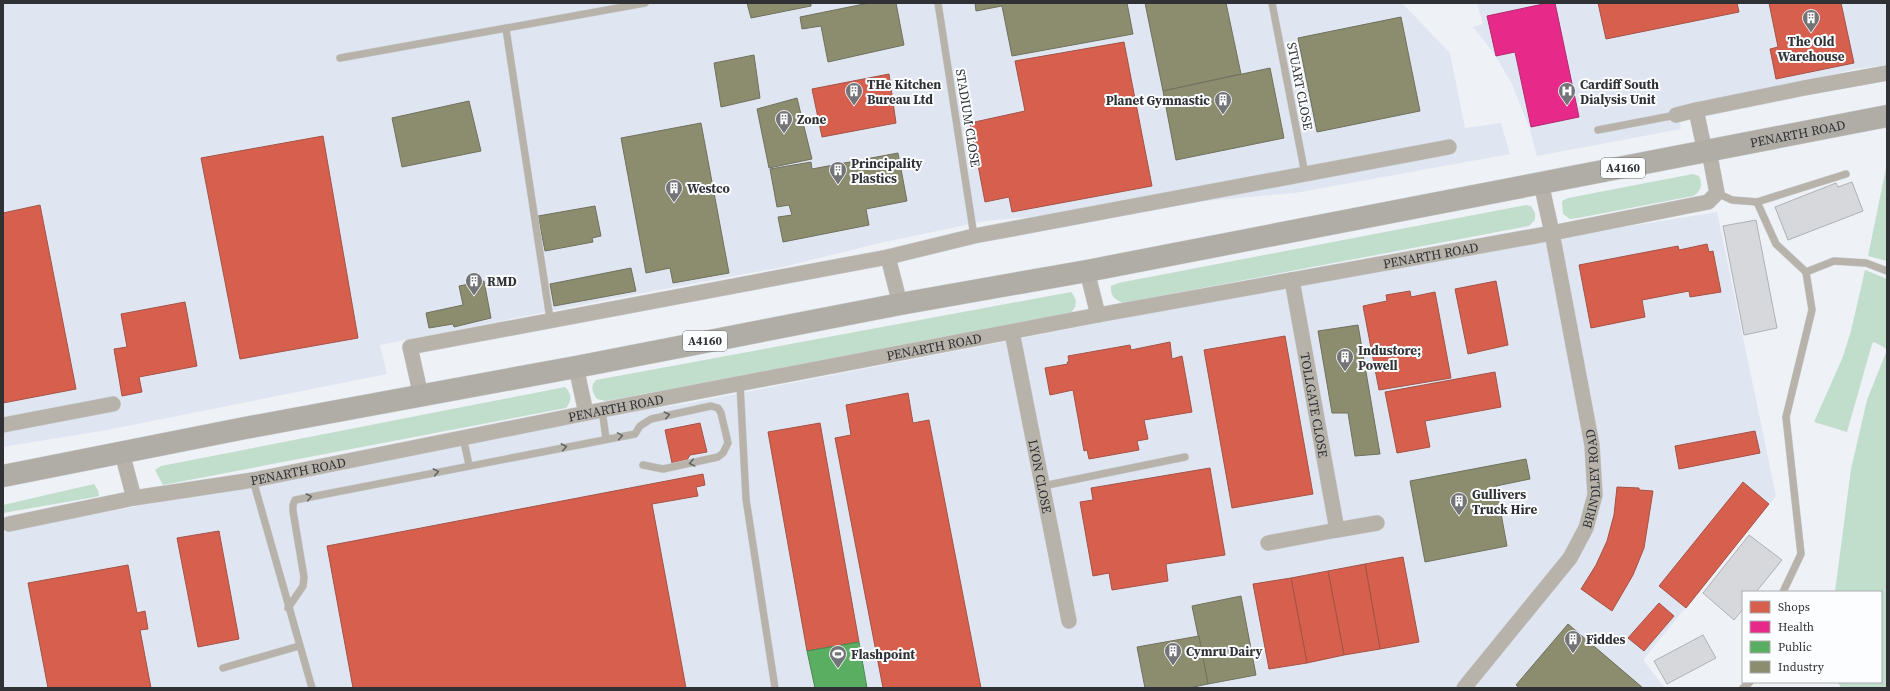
<svg xmlns="http://www.w3.org/2000/svg" width="1890" height="691" font-family="'Source Serif 4',serif">
<style>
.built{fill:#e0e6f1}
.green{fill:#c1decd}
.shops{fill:#d6604d;stroke:#a45246}
.health{fill:#e7298a;stroke:#b02b70}
.public{fill:#5aae61;stroke:#4d8854}
.industry{fill:#8c8c6e;stroke:#70715d}
.building{fill:#d6d8dc;stroke:#aeb1b5}
.lines{fill:none;stroke-linecap:round;stroke-linejoin:round}
.service-casing{stroke:#ccced2;stroke-width:8}
.minor-casing{stroke:#ccced2;stroke-width:16}
.primary-casing{stroke:#ccced2;stroke-width:23}
.service{stroke:#b7b3ab;stroke-width:7}
.minor{stroke:#b7b3ab;stroke-width:15}
.primary{stroke:#b0ada6;stroke-width:22}
.oneway{stroke:#656564}
.labels{text-anchor:middle;dominant-baseline:central;stroke-width:4;stroke-linejoin:round;paint-order:stroke}
.shield{fill:#fcfdff;stroke:#6c6e71;stroke-width:1}
.shield-label{font-size:12px;font-weight:bold;fill:#2f3134}
.poi-label{font-size:13px;font-weight:bold;fill:#2f3134;stroke:#fcfdff;text-anchor:start}
.street-label{font-size:13px;fill:#2f3134;stroke:#fcfdff}
</style>
<rect width="100%" height="100%" fill="#eef1f6"/>
<g class="built">
<path d="M3,3H1402L1450,53L1465,128L1501,123L1510,154L1295,193L985,221L880,243L783,267L637,294L380,345L387,374L107,430L3,447Z"/>
<path d="M1477,3H1887V65L1855,69L1766,91L1678,109L1681,129L1537,156L1529,127L1512,84L1493,52L1473,27L1483,24Z"/>
<path d="M1717,212L1776,496L1643,660L1665,688H3V532L628,412L684,404L1228,298L1538,241Z"/>
</g>
<g class="green">
<path d="M1887,152V261L1868,256L1886,168Z"/>
<path d="M1693,174L1699,176C1703,184 1701,192 1693,196L1578,218L1570,219L1563,214L1562,201L1568,198Z"/>
<path d="M1526,205L1531,206L1535,213V220L1529,226L1123,303C1114,300 1110,295 1111,286L1118,283Z"/>
<path d="M1865,270L1887,279V349L1874,342L1872,344L1847,432L1814,422L1842,359L1851,331Z"/>
<path d="M1071,292C1079,300 1077,311 1066,315L606,401L597,399C592,392 590,386 596,380Z"/>
<path d="M1887,350V688H1841L1838,682H1881V592H1835L1851,469L1867,400Z"/>
<path d="M565,387C572,394 572,400 566,408L163,485L155,470L161,466Z"/>
<path d="M94,484L98,490L99,496L95,497L3,513V505Z"/>
</g>
<g class="shops">
<path d="M1598,3H1737L1739,12L1606,39Z"/>
<path d="M1769,3H1841L1854,63L1776,79L1770,49L1778,47Z"/>
<path d="M1124,42L1152,186L1012,212L1009,197L985,202L970,123L1025,111L1015,61Z"/>
<path d="M889,74L896,123L822,137L812,89Z"/>
<path d="M323,136L358,338L240,359L201,158Z"/>
<path d="M40,205L76,389L3,403V213Z"/>
<path d="M1707,244L1709,252L1713,251L1721,292L1690,297L1689,291L1642,300L1645,317L1591,328L1579,265L1678,246L1679,250Z"/>
<path d="M1496,281L1508,345L1468,354L1455,289Z"/>
<path d="M1410,291L1411,297L1435,292L1451,378L1379,390L1363,306L1387,301L1386,295Z"/>
<path d="M185,302L197,366L139,377L142,392L122,396L114,349L127,347L121,314Z"/>
<path d="M1285,336L1313,494L1232,508L1204,350Z"/>
<path d="M1170,342L1172,359L1182,356L1192,412L1144,420L1148,439L1137,441L1139,450L1089,459L1087,450L1084,451L1073,390L1050,395L1045,368L1068,364L1067,362H1069L1068,356L1130,345L1131,350Z"/>
<path d="M1495,372L1501,407L1425,421L1430,447L1397,453L1385,392Z"/>
<path d="M908,393L913,423L929,420L981,688H883L835,438L851,435L846,405Z"/>
<path d="M700,423L707,452L690,455L687,460L672,463L665,430Z"/>
<path d="M820,423L859,642L807,651L768,432Z"/>
<path d="M1755,431L1760,453L1679,469L1675,446Z"/>
<path d="M1210,468L1225,555L1166,564L1168,581L1112,590L1109,573L1093,576L1080,502L1093,500L1091,488Z"/>
<path d="M703,474L705,485L696,487L698,496L652,504L686,688H353L327,546Z"/>
<path d="M1743,482L1769,504L1686,608L1659,586Z"/>
<path d="M1617,487L1639,488V490L1653,491L1644,548L1633,575L1612,611L1581,589L1596,565L1607,541L1614,515Z"/>
<path d="M219,531L239,639L198,647L177,538Z"/>
<path d="M1403,557L1419,642L1380,649L1365,564Z"/>
<path d="M1365,564L1380,649L1344,655L1328,571Z"/>
<path d="M128,565L137,613L145,611L148,629L140,630L151,688H48L28,583Z"/>
<path d="M1328,571L1344,655L1307,663L1291,578Z"/>
<path d="M1291,578L1307,663L1269,669L1253,584Z"/>
<path d="M1659,603L1674,616L1644,651L1628,638Z"/>
</g>
<path class="health" d="M1548,3H1555L1579,117L1531,127L1515,52L1496,56L1487,16Z"/>
<path class="public" d="M859,642L867,688H815L807,651Z"/>
<g class="industry">
<path d="M747,3H811V6L751,18Z"/>
<path d="M869,3H896L904,45L828,62L821,26L802,29L800,17Z"/>
<path d="M975,3H1127L1133,34L1012,56L1002,6L976,11Z"/>
<path d="M1145,3H1226L1241,74L1163,91Z"/>
<path d="M1401,17L1420,111L1317,132L1298,38Z"/>
<path d="M754,55L760,98L721,107L714,63Z"/>
<path d="M1270,68L1284,138L1176,160L1163,91Z"/>
<path d="M797,98L812,159L769,168L757,109Z"/>
<path d="M469,101L481,151L402,167L392,118Z"/>
<path d="M701,123L729,273L673,283L670,268L646,273L621,138Z"/>
<path d="M898,153L907,201L866,209L869,225L783,242L778,217L792,215L789,205L777,207L770,169L811,162L812,169Z"/>
<path d="M595,206L601,236L592,238L593,242L545,251L538,216Z"/>
<path d="M631,268L636,291L554,306L550,284Z"/>
<path d="M484,281L491,318L454,327L453,324L429,328L426,313L463,305L459,286Z"/>
<path d="M1358,325L1380,454L1355,456L1348,413H1332L1318,331Z"/>
<path d="M1526,459L1530,479L1496,486L1507,546L1425,562L1410,481Z"/>
<path d="M1241,596L1256,675L1208,684L1192,606Z"/>
<path d="M1568,624L1643,688H1520L1516,685Z"/>
<path d="M1199,636L1208,684L1189,688H1145L1137,647Z"/>
</g>
<g class="building">
<path d="M1852,182L1863,211L1788,240L1775,207L1836,183L1838,187Z"/>
<path d="M1756,220L1777,328L1744,335L1723,226Z"/>
<path d="M1749,535L1782,560L1756,592H1743V609L1734,620L1703,593Z"/>
<path d="M1703,635L1716,658L1667,684L1654,661Z"/>
</g>
<g class="lines">
<defs>
<g id="service">
<path d="M938,3L974,236"/>
<path d="M1272,3L1305,174"/>
<path d="M506,29L550,319"/>
<path d="M340,58L645,3"/>
<path d="M1598,130L1676,115"/>
<path d="M1717,193L1732,200L1757,202L1846,174"/>
<path d="M1757,202L1776,244L1806,272L1812,310L1786,417L1801,554L1783,592"/>
<path d="M1806,272L1834,261L1866,263L1887,271"/>
<path d="M740,384L746,499L775,688"/>
<path d="M602,410L606,438"/>
<path d="M463,437L469,465"/>
<path d="M253,480L312,688"/>
<path d="M1043,486L1185,457"/>
<path d="M288,608L303,586L304,577L293,511V505L295,500L635,434L640,426L651,419L711,406L718,408L721,413L728,443L723,453L718,457L663,469L643,465"/>
<path d="M223,668L299,646"/>
<path d="M1743,688L1750,682"/>
</g>
<g id="minor">
<path d="M1676,115L1696,110"/>
<path d="M1705,152L1696,110L1804,88L1887,73"/>
<path d="M888,257L900,304"/>
<path d="M1087,271L1098,315"/>
<path id="s1" d="M1292,280L1337,530L1377,523"/>
<path id="s2" d="M1012,332L1069,621"/>
<path d="M576,367L586,413"/>
<path d="M421,396L410,347L888,257L974,236L1449,147"/>
<path d="M3,425L113,404"/>
<path d="M122,453L134,498"/>
<path id="s3" d="M9,524L134,498L253,480L602,410L1098,315L1552,233L1708,202L1717,193L1709,151"/>
<path d="M1268,543L1337,530"/>
<path id="s4" d="M1464,688L1570,558L1586,528L1595,495L1592,445L1552,233L1541,183"/>
</g>
<g id="primary">
<path id="s5" d="M3,476L245,428L576,367L900,304L1087,271L1887,116"/>
</g>
</defs>
<use href="#service" class="service-casing"/>
<use href="#minor" class="minor-casing"/>
<use href="#primary" class="primary-casing"/>
<use href="#service" class="service"/>
<use href="#minor" class="minor"/>
<use href="#primary" class="primary"/>
</g>
<defs><path id="oneway-chevron" d="M-2-3.5L2.5 0L-2 3.5" fill="none" stroke-width="1.6" stroke-linecap="round" stroke-linejoin="round"/></defs>
<g class="oneway">
<use href="#oneway-chevron" transform="translate(667 415) rotate(-13)"/>
<use href="#oneway-chevron" transform="translate(620 436) rotate(-9)"/>
<use href="#oneway-chevron" transform="translate(564 447) rotate(-11)"/>
<use href="#oneway-chevron" transform="translate(692 463) rotate(167)"/>
<use href="#oneway-chevron" transform="translate(436 472) rotate(-11)"/>
<use href="#oneway-chevron" transform="translate(309 497) rotate(-11)"/>
</g>
<defs>
<symbol id="building-pin" viewBox="-11 -11 22 30"><path d="M0 17L-7.5 6A9.5 9.5 0 1 1 7.5 6Z" fill="#727478" stroke="#fcfdff"/><path d="M-4-6H4V6H1V3H-1V6H-4ZM-2.5-4.3h1.7v1.8h-1.7ZM.8-4.3h1.7v1.8H.8ZM-2.5-1h1.7V.8h-1.7ZM.8-1h1.7V.8H.8Z" fill="#fff"/></symbol>
<symbol id="hospital-pin" viewBox="-11 -11 22 30"><path d="M0 17L-7.5 6A9.5 9.5 0 1 1 7.5 6Z" fill="#727478" stroke="#fcfdff"/><path d="M-5-5h3v3.5h4V-5h3V5h-3V1.5h-4V5h-3Z" fill="#fff"/></symbol>
<symbol id="stadium-pin" viewBox="-11 -11 22 30"><path d="M0 17L-7.5 6A9.5 9.5 0 1 1 7.5 6Z" fill="#727478" stroke="#fcfdff"/><path d="M0-5a6.5 5 0 1 0 0 10a6.5 5 0 1 0 0-10ZM-3.5-1.8h7v3.6h-7Z" fill="#fff"/></symbol>
</defs>
<g fill-rule="evenodd">
<use href="#building-pin" x="1801" y="8" width="20" height="27"/>
<use href="#building-pin" x="844" y="81" width="20" height="27"/>
<use href="#hospital-pin" x="1557" y="81" width="20" height="27"/>
<use href="#building-pin" x="1213" y="90" width="20" height="27"/>
<use href="#building-pin" x="774" y="109" width="20" height="27"/>
<use href="#building-pin" x="828" y="160" width="20" height="27"/>
<use href="#building-pin" x="664" y="178" width="20" height="27"/>
<use href="#building-pin" x="464" y="271" width="20" height="27"/>
<use href="#building-pin" x="1335" y="347" width="20" height="27"/>
<use href="#building-pin" x="1449" y="491" width="20" height="27"/>
<use href="#building-pin" x="1563" y="629" width="20" height="27"/>
<use href="#building-pin" x="1163" y="641" width="20" height="27"/>
<use href="#stadium-pin" x="828" y="644" width="20" height="27"/>
</g>
<g class="labels">
<g class="shield">
<rect x="1601" y="158" width="44" height="20" rx="3"/>
<rect x="683" y="331" width="44" height="20" rx="3"/>
</g>
<g class="shield-label">
<text x="1623" y="168">A4160</text>
<text x="705" y="341">A4160</text>
</g>
<g class="poi-label">
<text x="1811" y="41" text-anchor="middle">The Old<tspan x="1811" dy="15">Warehouse</tspan></text>
<text x="867" y="84">THe Kitchen<tspan x="867" dy="15">Bureau Ltd</tspan></text>
<text x="1580" y="84">Cardiff South<tspan x="1580" dy="15">Dialysis Unit</tspan></text>
<text x="1210" y="100" text-anchor="end">Planet Gymnastic</text>
<text x="797" y="119">Zone</text>
<text x="851" y="163">Principality<tspan x="851" dy="15">Plastics</tspan></text>
<text x="687" y="188">Westco</text>
<text x="487" y="281">RMD</text>
<text x="1358" y="350">Industore;<tspan x="1358" dy="15">Powell</tspan></text>
<text x="1472" y="494">Gullivers<tspan x="1472" dy="15">Truck Hire</tspan></text>
<text x="1586" y="639">Fiddes</text>
<text x="1186" y="651">Cymru Dairy</text>
<text x="851" y="654">Flashpoint</text>
</g>
<g class="street-label">
<text transform="translate(1300 86) rotate(79)">STUART CLOSE</text>
<text transform="translate(968 118) rotate(81)">STADIUM CLOSE</text>
<text stroke="none"><textPath href="#s5" startOffset="1827">PENARTH ROAD</textPath></text>
<text stroke="none"><textPath href="#s3" startOffset="1447">PENARTH ROAD</textPath></text>
<text stroke="none"><textPath href="#s3" startOffset="942">PENARTH ROAD</textPath></text>
<text stroke="none"><textPath href="#s1" startOffset="127">TOLLGATE CLOSE</textPath></text>
<text stroke="none"><textPath href="#s3" startOffset="618">PENARTH ROAD</textPath></text>
<text stroke="none"><textPath href="#s3" startOffset="294">PENARTH ROAD</textPath></text>
<text stroke="none"><textPath href="#s2" startOffset="147">LYON CLOSE</textPath></text>
<text stroke="none"><textPath href="#s4" startOffset="252">BRINDLEY ROAD</textPath></text>
</g>
</g>
<rect width="1890" height="691" fill="none" stroke="#2f3134" stroke-width="8"/>
<rect x="1742" y="591" width="140" height="92" fill="#fcfdff" stroke="#aaabae"/>
<rect x="1750" y="601" width="20" height="12" fill="#d6604d" stroke="#aaabae"/>
<text x="1778" y="611" font-size="12" fill="#2f3134">Shops</text>
<rect x="1750" y="621" width="20" height="12" fill="#e7298a" stroke="#aaabae"/>
<text x="1778" y="631" font-size="12" fill="#2f3134">Health</text>
<rect x="1750" y="641" width="20" height="12" fill="#5aae61" stroke="#aaabae"/>
<text x="1778" y="651" font-size="12" fill="#2f3134">Public</text>
<rect x="1750" y="661" width="20" height="12" fill="#8c8c6e" stroke="#aaabae"/>
<text x="1778" y="671" font-size="12" fill="#2f3134">Industry</text>
</svg>
